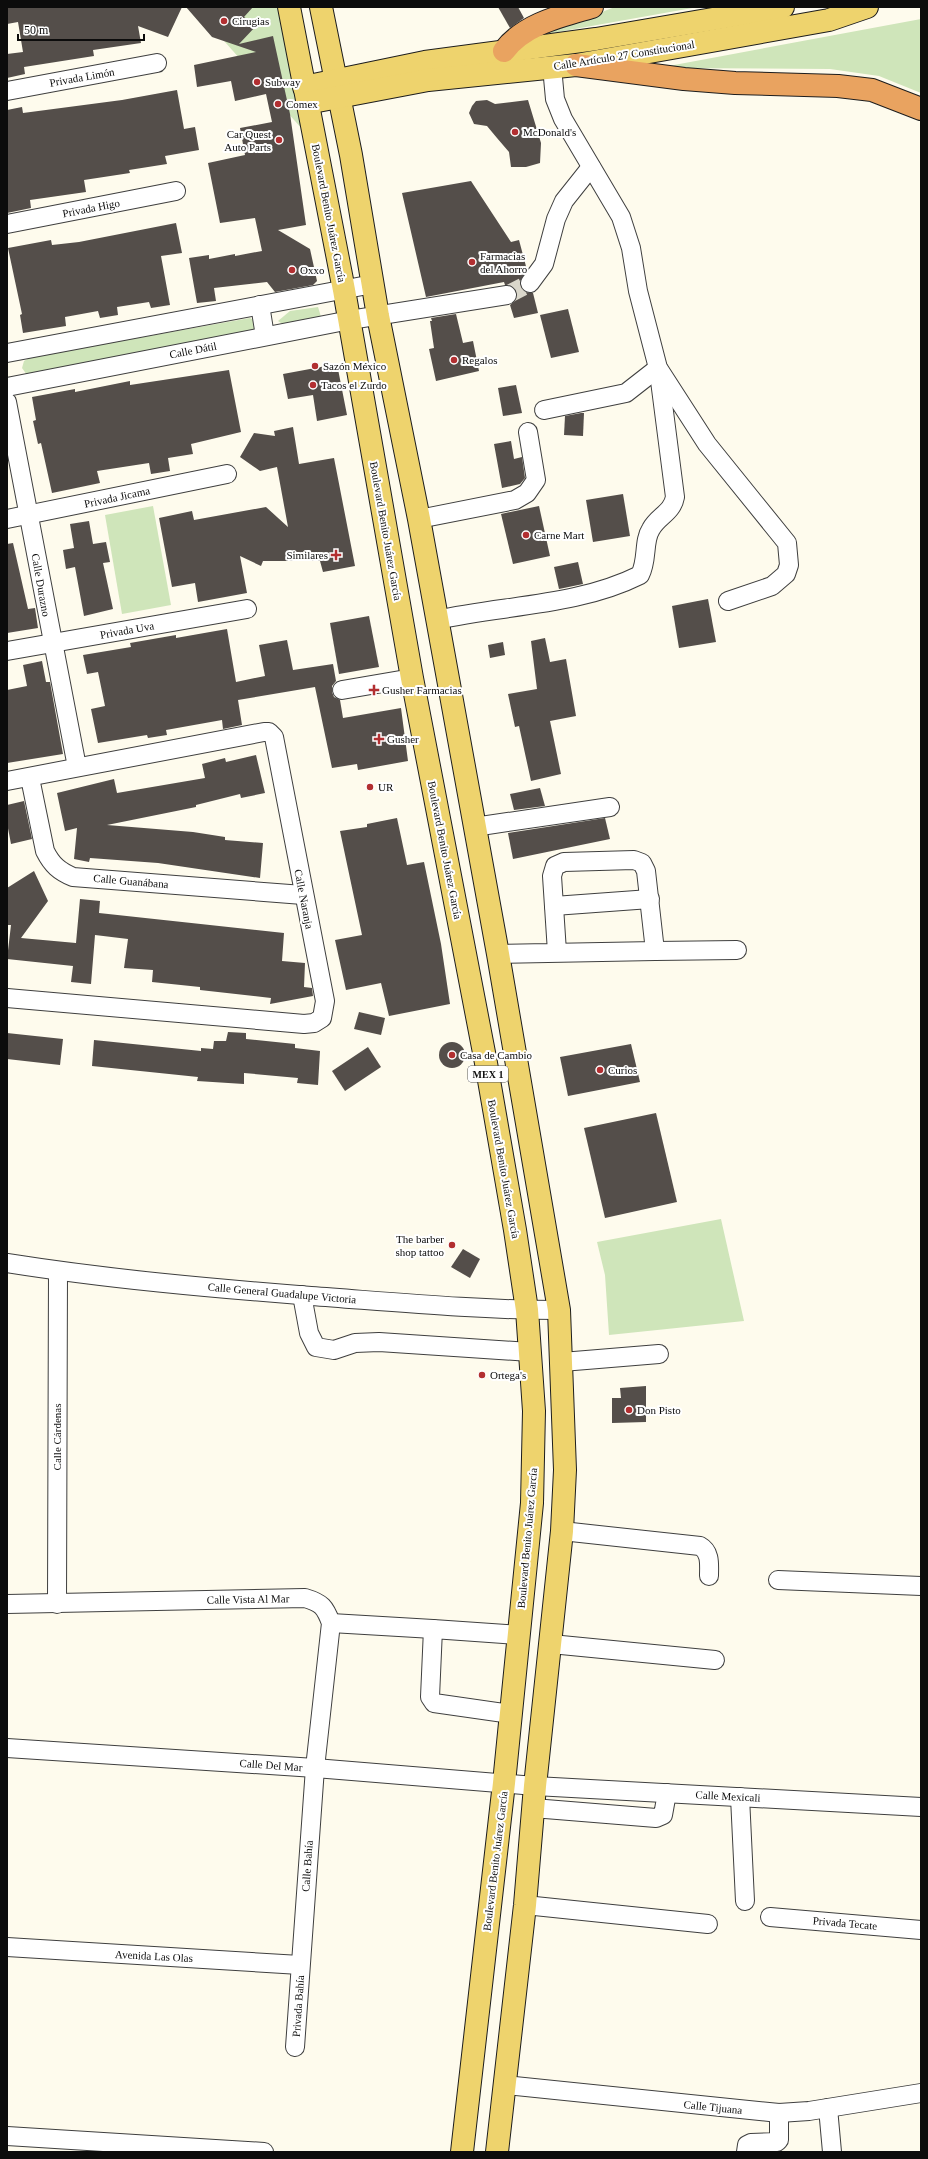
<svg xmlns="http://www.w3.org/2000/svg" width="928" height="2159" font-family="'Times New Roman',serif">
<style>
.green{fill:#cfe5ba}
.building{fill:#544e4a}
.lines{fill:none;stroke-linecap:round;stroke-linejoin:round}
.minor-tunnel{stroke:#dad7cb;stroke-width:18;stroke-dasharray:18 9;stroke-linecap:butt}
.minor-casing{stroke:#3f3f3f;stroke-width:20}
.major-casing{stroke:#1d1d1d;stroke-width:24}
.highway-casing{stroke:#1d1d1d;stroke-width:24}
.minor{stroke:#fff;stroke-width:18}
.major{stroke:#eed36d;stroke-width:22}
.highway{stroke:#e9a360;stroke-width:22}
.poi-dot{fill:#b22f31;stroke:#fff;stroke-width:1.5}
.labels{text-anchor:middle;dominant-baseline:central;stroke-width:4;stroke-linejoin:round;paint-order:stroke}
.shield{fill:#fff;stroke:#555;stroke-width:1}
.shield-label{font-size:10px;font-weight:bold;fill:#0c0c0c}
.poi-label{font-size:11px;fill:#0c0c0c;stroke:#fff;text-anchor:start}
.street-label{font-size:11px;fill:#0c0c0c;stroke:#fff}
</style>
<rect width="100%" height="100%" fill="#fefbed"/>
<g class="green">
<path d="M194,7H286L318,147Z"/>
<path d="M615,7H698L541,35Z"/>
<path d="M921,19V93L879,76L830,69L658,68Z"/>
<path d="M318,307L322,320L284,325L278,321L290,311Z"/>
<path d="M250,318L259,323L261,330L27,375L22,368L24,361L31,357Z"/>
<path d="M153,506L171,605L122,614L105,515Z"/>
<path d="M721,1219L744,1321L609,1335L605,1275L597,1242Z"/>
</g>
<g class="building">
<path d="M7,7H182L168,37L138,26L141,43L93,50L94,56L24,67L25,74L7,78V54L23,52L18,22L7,24Z"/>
<path d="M186,7H253L244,17L257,25L239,44L273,36L290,114L306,225L278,230L310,249L317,281L313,285L275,292L267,282L214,288L216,301L197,303L189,258L209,255V259L235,254V256L262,251L255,218L220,223L208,163L245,155L240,128L272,122L266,94L235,101L231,81L197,87L194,65L256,52L212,37Z"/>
<path d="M498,7H518L524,18L510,28Z"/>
<path d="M177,90L184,129L195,127L199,150L165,156L167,164L129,170L130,173L84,180L86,192L30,200L31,208L7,213V110L22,107L23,113L122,100Z"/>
<path d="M487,100L495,104L528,100L541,143L540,163L526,167H511L509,152L497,138L487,126L474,124L469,113L472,106L476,101Z"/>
<path d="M471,181L511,242L519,240L527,270L520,281V287L524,292L533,293L538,313L514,318L510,305L517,299V293L515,288L505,285L504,282L426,297L402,193Z"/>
<path d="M176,223L182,253L161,256L170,305L151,308L149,302L117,307L118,315L100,318L98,311L65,317L66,326L23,333L20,315L22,314L8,248L51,240L52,245L79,242Z"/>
<path d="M568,309L579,352L551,358L540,315Z"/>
<path d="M456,314L463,343L473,341L479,371L436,381L429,349L434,348L430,321H432L431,318Z"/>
<path d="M337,364L347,415L317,421L313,395L288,399L283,374Z"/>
<path d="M229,370L241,432L191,444L193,454L168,458L170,471L151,474L149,463L97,471L100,483L52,493L41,443L38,444L33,421L36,420L32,397L75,389V392L130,381V385Z"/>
<path d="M516,385L522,413L503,416L498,388Z"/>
<path d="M581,413H584L583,436L564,435L565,416Z"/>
<path d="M293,427L299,464L334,458L355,566L323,572L320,561H263L261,566L240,556L247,593L198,602L195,583L172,587L159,518L192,511L194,520L266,507L288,527L277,467L260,471L240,457L254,433L275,436L274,431Z"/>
<path d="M511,441L514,459L522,457L525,478L520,484L502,488L494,444Z"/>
<path d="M623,494L630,536L593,542L586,500Z"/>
<path d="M539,506L550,556L513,564L501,514Z"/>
<path d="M89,521L93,544L106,542L110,562L103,563L113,609L84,616L75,567L66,569L63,550L74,548L70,524Z"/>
<path d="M13,543L28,609L35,608L38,628L7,633V544Z"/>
<path d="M578,562L583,584L559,589L554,567Z"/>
<path d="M708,599L716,642L679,648L672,606Z"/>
<path d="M369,616L379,667L339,674L330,623Z"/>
<path d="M227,629L236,682L265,676L259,645L287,640L293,670L333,664L336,681L332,686V692L334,697L340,700L343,718L401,708L408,761L358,770L357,764L332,768L315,687L238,700L242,725L223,729L222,720L166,730L167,735L148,738L147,735L98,743L91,709L105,706L98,672L87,674L83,655L131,647L130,643L176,635V638Z"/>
<path d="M545,638L550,662L566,659L576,716L550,721L561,774L531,781L519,726L515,727L508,694L537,689L531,641Z"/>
<path d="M503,642L505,655L490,658L488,645Z"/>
<path d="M42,661L46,682H50L63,754L7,763V690L27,686L23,665Z"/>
<path d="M256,755L265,793L241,798L240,794L196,805V807L107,825L193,832L225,837V840L263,843L260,878L158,863L90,858L89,862L74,859L77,828L65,831L57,793L114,779L117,793L205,778L202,764L225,758L226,762Z"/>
<path d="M540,788L545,806L514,810L510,794Z"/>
<path d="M24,801L32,839L11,844L7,823V805Z"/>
<path d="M397,818L407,865L424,862L441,944L450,1004L389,1016L381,983L346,990L335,940L362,935L340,831L367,827V824Z"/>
<path d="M605,818L610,839L513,859L508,833Z"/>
<path d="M34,871L48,901L21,938L76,943L80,899L100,901L99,913L284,933L282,961L305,963L304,987L312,988L313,996L270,1004L271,998L200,990V987L152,982L153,970L124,968L128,939L95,935L91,984L71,982L73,966L7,959L11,925H7V888Z"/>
<path d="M359,1012L385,1018L381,1035L354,1029Z"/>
<path d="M228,1032L246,1033V1039L295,1044V1048L320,1051L318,1085L297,1083L298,1078L244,1073V1084L197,1081L198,1077L92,1066L94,1040L201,1051V1048L213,1049L214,1041H226Z"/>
<path d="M7,1033L63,1039L60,1065L7,1059Z"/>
<circle cx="452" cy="1055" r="13"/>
<path d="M631,1044L640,1082L568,1096L560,1057Z"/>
<path d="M368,1047L381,1067L345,1091L332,1071Z"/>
<path d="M656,1113L677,1202L605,1218L584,1128Z"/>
<path d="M463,1249L480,1259L470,1278L451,1267Z"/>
<path d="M646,1386V1422L612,1423V1398H621L620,1388Z"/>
</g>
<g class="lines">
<path class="minor-tunnel" d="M507,295L530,283"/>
<defs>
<g id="minor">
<path d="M552,67L555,99L563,119L621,217L631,248L638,291L658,368L707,444L787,543L789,565L786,574L772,586L728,601"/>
<path d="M7,91L157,63"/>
<path d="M7,224L176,191"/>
<path d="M530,283L544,264L556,219L564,201L591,167"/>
<path d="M260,305L265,336"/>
<path d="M7,353L373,284"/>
<path d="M7,387L350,320L507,295"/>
<path d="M7,402L77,767"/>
<path d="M544,410L626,393L658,368"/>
<path d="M7,519L227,474"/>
<path d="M419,519L515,500L527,493L536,480L528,432"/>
<path d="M437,620C504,605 578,606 640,575C648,560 643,541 651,529C658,516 672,513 675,497L659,373"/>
<path d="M7,651L247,609"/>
<path d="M342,690L412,678"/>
<path d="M30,778L45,851C52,865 59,871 73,877L303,895"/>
<path d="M7,781L264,732H269L274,737L325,1001L322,1018L314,1023L304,1024L7,998"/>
<path d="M474,827L610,807"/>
<path d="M554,906L650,899"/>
<path d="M655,951L737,950"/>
<path d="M498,954L655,951L646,871L642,863L634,860L564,862L555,866L552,876L557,952"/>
<path d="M7,1263C108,1279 210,1288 311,1296C394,1302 476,1310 559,1310"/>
<path d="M302,1295L309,1333L316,1347L334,1350L355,1343L379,1342L530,1352"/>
<path d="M562,1362L659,1354"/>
<path d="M562,1531L700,1546C711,1552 709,1565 709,1576"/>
<path d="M778,1580L921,1586"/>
<path d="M7,1604L305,1598C322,1603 325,1607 331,1623L315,1768L295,2047"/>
<path d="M57,1604L58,1271"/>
<path d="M331,1623L433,1629"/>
<path d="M551,1644L715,1660"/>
<path d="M511,1714L434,1703L430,1697L433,1629L519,1635"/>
<path d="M7,1748L315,1768L535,1786L921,1807"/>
<path d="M740,1797L745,1901"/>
<path d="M533,1808L656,1818L663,1815L667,1793"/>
<path d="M525,1905L708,1924"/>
<path d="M770,1917L921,1930"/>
<path d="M7,1947L300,1965"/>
<path d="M505,2085L779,2113L809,2111L921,2093"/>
<path d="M828,2108L832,2152"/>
<path d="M7,2136L264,2152"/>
<path d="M746,2152L747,2145L751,2143L777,2142L779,2140V2113"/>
</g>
<g id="major">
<path d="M289,7L344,290L412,678L486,1063L515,1230L527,1310L534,1411L532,1503L504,1783L462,2152"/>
<path d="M321,7L351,155L378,316L419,519L498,954L559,1310L565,1470L562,1531L535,1786L525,1905L497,2152"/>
<path d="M304,87L425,62L596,39L783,7"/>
<path d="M307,103L428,80L576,65L829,20L867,7"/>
</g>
<g id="highway">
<path d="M504,51C524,24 561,16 592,7"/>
<path d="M576,65L684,79L735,83L838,86L872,90L921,109"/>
</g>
</defs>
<use href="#minor" class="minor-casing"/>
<use href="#major" class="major-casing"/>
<use href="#highway" class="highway-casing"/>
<use href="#minor" class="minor"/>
<use href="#major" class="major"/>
<use href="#highway" class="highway"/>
</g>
<g class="poi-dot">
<circle cx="224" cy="21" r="4"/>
<circle cx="257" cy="82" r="4"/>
<circle cx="278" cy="104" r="4"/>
<circle cx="515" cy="132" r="4"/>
<circle cx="279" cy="140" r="4"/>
<circle cx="472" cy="262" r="4"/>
<circle cx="292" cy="270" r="4"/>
<circle cx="454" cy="360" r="4"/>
<circle cx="315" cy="366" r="4"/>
<circle cx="313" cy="385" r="4"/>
<circle cx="526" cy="535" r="4"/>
<path d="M334 549h4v4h4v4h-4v4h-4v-4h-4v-4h4z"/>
<path d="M372 684h4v4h4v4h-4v4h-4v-4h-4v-4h4z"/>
<path d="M377 733h4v4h4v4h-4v4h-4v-4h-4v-4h4z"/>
<circle cx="370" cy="787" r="4"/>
<circle cx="452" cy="1055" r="4"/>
<circle cx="600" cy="1070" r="4"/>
<circle cx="452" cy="1245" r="4"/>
<circle cx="482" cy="1375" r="4"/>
<circle cx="629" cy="1410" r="4"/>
</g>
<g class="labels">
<rect class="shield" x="468" y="1066" width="40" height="16" rx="3"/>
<g class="shield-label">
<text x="488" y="1074">MEX 1</text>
</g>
<g class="poi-label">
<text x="232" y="21">Cirugias</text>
<text x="265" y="82">Subway</text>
<text x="286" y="104">Comex</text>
<text x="523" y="132">McDonald's</text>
<text x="271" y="134" text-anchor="end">Car Quest<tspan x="271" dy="13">Auto Parts</tspan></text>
<text x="480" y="256">Farmacias<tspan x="480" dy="13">del Ahorro</tspan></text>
<text x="300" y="270">Oxxo</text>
<text x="462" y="360">Regalos</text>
<text x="323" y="366">Sazón México</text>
<text x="321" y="385">Tacos el Zurdo</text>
<text x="534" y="535">Carne Mart</text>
<text x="328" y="555" text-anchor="end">Similares</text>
<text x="382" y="690">Gusher Farmacias</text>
<text x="387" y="739">Gusher</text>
<text x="378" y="787">UR</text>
<text x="460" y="1055">Casa de Cambio</text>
<text x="608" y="1070">Curios</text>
<text x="444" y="1239" text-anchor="end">The barber<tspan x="444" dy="13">shop tattoo</tspan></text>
<text x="490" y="1375">Ortega's</text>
<text x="637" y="1410">Don Pisto</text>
</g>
<g class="street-label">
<text transform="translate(624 55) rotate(-9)">Calle Artículo 27 Constitucional</text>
<text transform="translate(82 77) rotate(-10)">Privada Limón</text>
<text transform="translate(91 208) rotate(-11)">Privada Higo</text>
<text transform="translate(329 213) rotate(79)">Boulevard Benito Juárez García</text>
<text transform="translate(193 350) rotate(-11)">Calle Dátil</text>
<text transform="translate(117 497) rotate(-12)">Privada Jicama</text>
<text transform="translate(386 531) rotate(80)">Boulevard Benito Juárez García</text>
<text transform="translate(41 585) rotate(80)">Calle Durazno</text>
<text transform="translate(127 630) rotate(-10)">Privada Uva</text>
<text transform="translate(445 850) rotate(79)">Boulevard Benito Juárez García</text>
<text transform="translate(131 881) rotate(5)">Calle Guanábana</text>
<text transform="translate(304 899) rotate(79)">Calle Naranja</text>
<text transform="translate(504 1169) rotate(80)">Boulevard Benito Juárez García</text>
<text transform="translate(282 1293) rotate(5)">Calle General Guadalupe Victoria</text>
<text transform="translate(57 1437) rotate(-90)">Calle Cárdenas</text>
<text transform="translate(527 1538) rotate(-85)">Boulevard Benito Juárez García</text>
<text transform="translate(248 1599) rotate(-1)">Calle Vista Al Mar</text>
<text transform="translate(271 1765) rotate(4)">Calle Del Mar</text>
<text transform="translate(728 1796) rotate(3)">Calle Mexicali</text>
<text transform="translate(495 1861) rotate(-83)">Boulevard Benito Juárez García</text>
<text transform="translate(307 1866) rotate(-86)">Calle Bahía</text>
<text transform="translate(845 1923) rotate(5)">Privada Tecate</text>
<text transform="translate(154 1956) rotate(3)">Avenida Las Olas</text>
<text transform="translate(298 2006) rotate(-86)">Privada Bahía</text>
<text transform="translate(713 2107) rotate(6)">Calle Tijuana</text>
</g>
</g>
<rect width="928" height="2159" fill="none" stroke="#0c0c0c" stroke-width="16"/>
<path d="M18 34v6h126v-6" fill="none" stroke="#0c0c0c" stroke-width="2"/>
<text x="24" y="34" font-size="12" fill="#0c0c0c" stroke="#ffffff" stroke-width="3" paint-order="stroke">50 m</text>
</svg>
